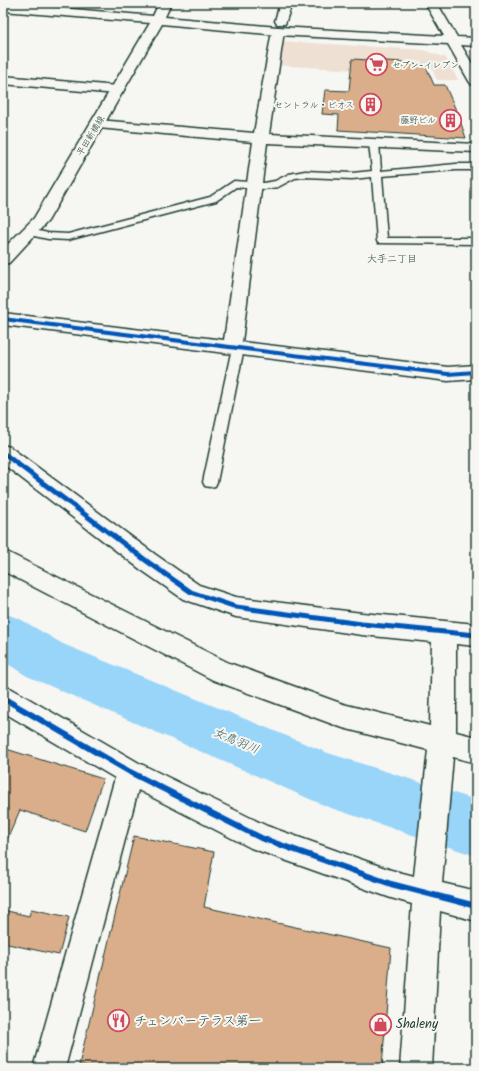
<svg xmlns="http://www.w3.org/2000/svg" width="479" height="1071" font-family="Kalam,'Klee One',sans-serif">
<style>
.built{fill:#eee0d3}
.lines{fill:none;stroke-linecap:round;stroke-linejoin:round}
.river{fill:#98d5f9;fill-rule:evenodd}
.building{fill:#daae8b;stroke:#1f3d34}
.lane-casing{stroke:#1f3d34;stroke-width:3}
.street-casing{stroke:#1f3d34;stroke-width:3}
.secondary-casing{stroke:#1f3d34;stroke-width:3}
.lane{fill:#f6f6f2;fill-rule:evenodd}
.street{fill:#f6f6f2;fill-rule:evenodd}
.secondary{fill:#f6f6f2;fill-rule:evenodd}
.cycleway-far2-casing{stroke:#f6f6f2;stroke-width:6}
.cycleway-far1-casing{stroke:#f6f6f2;stroke-width:8}
.cycleway-casing{stroke:#f6f6f2;stroke-width:9}
.cycleway-far2{stroke:#0057b8;stroke-width:4}
.cycleway-far1{stroke:#0057b8;stroke-width:5}
.cycleway{stroke:#0057b8;stroke-width:6}
.labels{text-anchor:middle;dominant-baseline:central;stroke-width:4;stroke-linejoin:round;paint-order:stroke}
.far-poi-label{font-size:9px;fill:#1f3d34;stroke:#f6f6f2;text-anchor:end}
.far-street-label{font-size:9px;fill:#1f3d34;stroke:#f6f6f2}
.far-neighbourhood-label{font-size:10px;fill:#1f3d34;stroke:#f6f6f2}
.water-label{font-size:12px;font-style:italic;fill:#375b5b;stroke:#f6f6f2}
.near-poi-label{font-size:13px;fill:#1f3d34;stroke:#f6f6f2;text-anchor:start}
</style>
<rect width="100%" height="100%" fill="#f6f6f2"/>
<filter id="ink" filterUnits="userSpaceOnUse"><feTurbulence type="fractalNoise" baseFrequency=".025" numOctaves="2"/><feDisplacementMap in="SourceGraphic" scale="8" xChannelSelector="R" yChannelSelector="G"/><feConvolveMatrix kernelMatrix="1 2 1 2 8 2 1 2 1" color-interpolation-filters="sRGB"/></filter>
<g filter="url(#ink)">
<path class="built" d="M280,41L423,50L446,58L458,80H437L430,64L418,61L406,60V73L275,65Z"/>
<g class="lines">
<path class="river" d="M3,613L20,619L63,644L328,753L476,800V856L328,807L27,676L3,661Z"/>
</g>
<g class="building">
<path d="M352,59L403,62V65L425,64L434,85H445L458,115L466,138L338,130L339,115L322,114L325,90L349,91Z"/>
<path d="M3,748L103,779L85,831L20,810L3,849Z"/>
<path d="M134,836L214,852L204,907L391,948L382,1068H91L79,1065Z"/>
<path d="M31,909L69,917L59,955L3,943V910L29,916Z"/>
</g>
<g class="lines">
<defs>
<g id="lane">
<path d="M374,140L379,143L381,171L456,164H476V170H456L382,176L387,238H476V244L378,243L377,241L372,177L352,179L305,177L295,178L278,187L264,189L236,187L216,201L68,240L48,239L25,234L24,232L29,229L48,233L68,234L210,197L234,181L264,183L275,181L289,174L305,171L352,173L372,171L369,143Z"/>
<path d="M238,344L242,345L244,348L217,482L215,486L210,487L205,486L203,482L232,348L234,345Z"/>
</g>
<g id="street">
<path d="M280,3H292L285,24H277L275,21Z"/>
<path d="M278,27L282,28L284,31L269,134L476,144V152L267,143L242,342L448,367L476,365V379L448,381L3,325V313L224,340L253,142L98,128L93,127L91,124L93,121L98,120L254,133L272,31L274,28Z"/>
<path d="M3,76L117,86L122,87L124,90L122,93L117,94L3,84Z"/>
<path d="M3,445L10,447L156,555L199,585L236,597L362,613L476,624V646L456,644V732L476,737V763L453,757L442,883L476,891V921L440,911L432,1068H400L412,904L391,898L251,848L138,790L65,1068H33L115,778L3,712V686L12,689L139,763L267,826L391,870L414,876L428,750L343,728L213,680L3,571V550L229,663L343,704L430,726L432,642L362,635L236,617L183,599L140,569L3,464Z"/>
</g>
<path id="secondary" d="M3,3L153,16L159,3H171L165,17L278,27L444,36L425,3H437L457,37L476,38V46L461,45L476,70V85L471,84L469,81L448,44L278,35L162,24L48,221L9,263L3,264V249L34,218L150,23L3,11Z"/>
</defs>
<use href="#lane" class="lane-casing"/>
<use href="#street" class="street-casing"/>
<use href="#secondary" class="secondary-casing"/>
<use href="#lane" class="lane"/>
<use href="#street" class="street"/>
<use href="#secondary" class="secondary"/>
<defs>
<path id="cycleway-far2" d="M3,319L448,374L476,372"/>
<path id="cycleway-far1" d="M3,453L148,562L191,592L236,607L362,624L476,635"/>
<path id="cycleway" d="M3,698L130,772L261,838L391,884L476,906"/>
</defs>
<use href="#cycleway-far2" class="cycleway-far2-casing"/>
<use href="#cycleway-far1" class="cycleway-far1-casing"/>
<use href="#cycleway" class="cycleway-casing"/>
<use href="#cycleway-far2" class="cycleway-far2"/>
<use href="#cycleway-far1" class="cycleway-far1"/>
<use href="#cycleway" class="cycleway"/>
</g>
</g>
<defs>
<symbol id="supermarket-ring" viewBox="-11 -11 22 22"><circle r="9.5" fill="#f6f6f2" stroke="#d1495b" stroke-width="1.5"/><path d="M-6-5.5h2.5l.6 2H6L4.5 2H-2.5L-4.4-4H-6ZM-1.5 3.2a1.3 1.3 0 1 0 .1 0ZM3 3.2a1.3 1.3 0 1 0 .1 0Z" fill="#d1495b"/></symbol>
<symbol id="building-ring" viewBox="-11 -11 22 22"><circle r="9.5" fill="#f6f6f2" stroke="#d1495b" stroke-width="1.5"/><path d="M-4-6H4V6H1V3H-1V6H-4ZM-2.5-4.3h1.7v1.8h-1.7ZM.8-4.3h1.7v1.8H.8ZM-2.5-1h1.7V.8h-1.7ZM.8-1h1.7V.8H.8Z" fill="#d1495b"/></symbol>
<symbol id="restaurant-ring" viewBox="-11 -11 22 22"><circle r="9.5" fill="#f6f6f2" stroke="#d1495b" stroke-width="1.5"/><path d="M-5-6h1v4h1v-4h1v4h1v-4h1v5L-1.5 .5V6h-2V.5L-5-1ZM5-6V6H3V1.5H1.5Q1.5-4 5-6Z" fill="#d1495b"/></symbol>
<symbol id="shop-ring" viewBox="-11 -11 22 22"><circle r="9.5" fill="#f6f6f2" stroke="#d1495b" stroke-width="1.5"/><path d="M-5-2.5h2.3a2.7 3.5 0 0 1 5.4 0H5L5.5 6h-11ZM-1.5-2.5h3a1.5 2.3 0 0 0-3 0Z" fill="#d1495b"/></symbol>
</defs>
<g fill-rule="evenodd">
<use href="#supermarket-ring" x="364" y="52" width="25" height="25"/>
<use href="#building-ring" x="358" y="92" width="25" height="25"/>
<use href="#building-ring" x="438" y="108" width="25" height="25"/>
<use href="#restaurant-ring" x="106" y="1008" width="25" height="25"/>
<use href="#shop-ring" x="368" y="1012" width="25" height="25"/>
</g>
<g class="labels">
<g class="far-poi-label">
<text x="392" y="65" text-anchor="start">セブン-イレブン</text>
<text x="354" y="105">セントラル・ビオス</text>
<text x="436" y="120">藤野ビル</text>
</g>
<g class="far-street-label">
<text transform="translate(91 136) rotate(-59)">平田新橋線</text>
</g>
<g class="far-neighbourhood-label">
<text x="392" y="259">大手二丁目</text>
</g>
<g class="water-label">
<text transform="translate(236 741) rotate(23)">女鳥羽川</text>
</g>
<g class="near-poi-label">
<text x="134" y="1021">チェンバーテラス第一</text>
<text x="396" y="1024">Shaleny</text>
</g>
</g>
<rect width="479" height="1071" fill="none" stroke="#f6f6f2" stroke-width="16"/>
<rect x="8" y="8" width="463" height="1055" fill="none" stroke="#1f3d34" stroke-width="1.5" filter="url(#ink)"/>
</svg>
